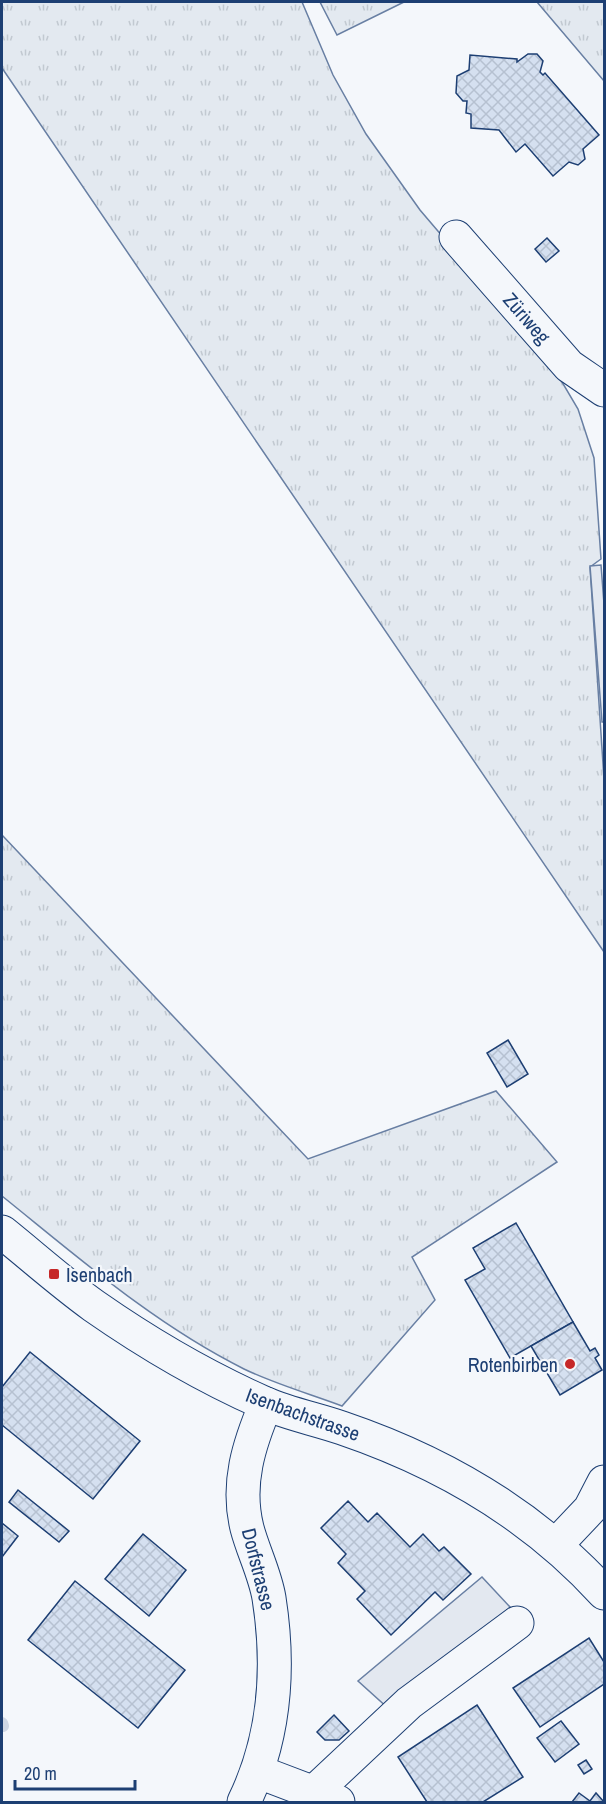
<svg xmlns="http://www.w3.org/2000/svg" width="606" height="1804" font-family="'Archivo Narrow',sans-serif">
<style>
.grass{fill:url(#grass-tufts);stroke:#687fa3;stroke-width:1.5}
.parking{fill:#e3e8f0;stroke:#687fa3;stroke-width:1.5}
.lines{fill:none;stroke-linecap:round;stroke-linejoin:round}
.stream{stroke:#cfd7e4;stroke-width:12}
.building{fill:url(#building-cross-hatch);stroke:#1d3f73;stroke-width:1.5}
.street-casing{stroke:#1d3f73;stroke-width:35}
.secondary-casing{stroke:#1d3f73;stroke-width:35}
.street{stroke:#f4f7fb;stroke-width:33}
.secondary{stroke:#f4f7fb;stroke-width:33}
.poi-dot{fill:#c62828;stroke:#f4f7fb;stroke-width:2}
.labels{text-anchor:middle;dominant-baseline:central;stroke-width:4.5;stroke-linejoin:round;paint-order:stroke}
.street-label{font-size:20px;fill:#1d3f73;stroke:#f4f7fb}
.poi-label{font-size:20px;fill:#1d3f73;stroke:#f4f7fb;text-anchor:start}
</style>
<defs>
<pattern id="grass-tufts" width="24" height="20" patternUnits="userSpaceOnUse" patternTransform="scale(1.5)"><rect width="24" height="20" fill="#e3e9f0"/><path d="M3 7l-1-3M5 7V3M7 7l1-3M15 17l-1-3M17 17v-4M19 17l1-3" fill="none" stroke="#c2c9d1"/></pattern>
<pattern id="building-cross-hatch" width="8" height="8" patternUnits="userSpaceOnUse" patternTransform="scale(1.5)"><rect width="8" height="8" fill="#d5e0f0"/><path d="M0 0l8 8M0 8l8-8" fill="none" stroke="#b6c1d1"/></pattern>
</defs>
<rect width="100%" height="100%" fill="#f4f7fb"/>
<g class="grass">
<path d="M2,2H302L333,75L366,134L420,210L552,365L578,409L594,458L601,559L590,567L604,779V952L2,68Z"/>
<path d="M320,2H404L337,35Z"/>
<path d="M537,2H604V81Z"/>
<path d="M2,835L308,1159L496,1091L557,1162L412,1257L435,1300L342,1406C310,1394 275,1384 244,1369C154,1324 79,1258 2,1196Z"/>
</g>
<g class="parking">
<path d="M601,565L604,604V722H602L590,566Z"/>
<path d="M482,1577L510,1607L466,1648L389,1709L358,1681Z"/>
</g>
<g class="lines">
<path class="stream" d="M2,1723L3,1726"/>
</g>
<g class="building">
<path d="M528,54H537L543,61L540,72L543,75L545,73L599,135L583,149L585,159L578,165L569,162L553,176L525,144L516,152L499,130L471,128V114L466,113L467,101H463L456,93L457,76L469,70L470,55L517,59V62Z"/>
<path d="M547,238L559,251L546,262L535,249Z"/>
<path d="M508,1040L528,1074L507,1087L487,1053Z"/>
<path d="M516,1223L573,1322L510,1358L465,1280L485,1269L473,1248Z"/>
<path d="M573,1322L590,1351L595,1348L599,1355L595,1358L602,1370L560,1395L531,1346Z"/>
<path d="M30,1352L140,1441L93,1499L2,1425V1387Z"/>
<path d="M18,1490L69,1531L59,1542L9,1502Z"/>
<path d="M348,1501L368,1522L377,1513L410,1547L423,1534L439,1551L444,1547L471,1574L443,1600L435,1592L391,1635L357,1599L365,1591L338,1563L346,1554L321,1528Z"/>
<path d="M2,1523L18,1536L2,1557Z"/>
<path d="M143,1534L186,1570L149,1616L105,1579Z"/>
<path d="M75,1581L185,1670L138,1728L28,1640Z"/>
<path d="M589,1638L604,1662V1684L540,1727L513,1688Z"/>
<path d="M477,1705L523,1777L483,1802H427L398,1757Z"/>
<path d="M334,1715L349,1731L339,1740H325L317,1732Z"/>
<path d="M561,1721L579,1744L555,1762L537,1738Z"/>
<path d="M586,1760L592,1769L584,1774L578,1765Z"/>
<path d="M579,1793L590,1801L596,1793L604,1802H572Z"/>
</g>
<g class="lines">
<defs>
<g id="street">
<path d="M456,237L569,366L604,390"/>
<path d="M556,1545L590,1509L604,1482"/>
<path d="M259,1772L338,1802"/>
<path d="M313,1793L409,1703L517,1623"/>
</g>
<g id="secondary">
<path d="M2,1232C32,1256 62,1283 94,1306C147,1343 205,1377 264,1403C289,1414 316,1419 342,1428C442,1462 533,1515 604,1593"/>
<path d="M244,1802C275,1738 280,1668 269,1598C265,1574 253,1551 247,1528C236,1484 249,1444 266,1404"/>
</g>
</defs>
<use href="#street" class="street-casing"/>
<use href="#secondary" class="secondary-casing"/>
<use href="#street" class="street"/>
<use href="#secondary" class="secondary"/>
</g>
<g class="poi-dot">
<rect x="48" y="1268" width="12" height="12" rx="3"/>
<circle cx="570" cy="1364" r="6"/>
</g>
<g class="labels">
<g class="street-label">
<text transform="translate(527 318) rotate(49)">Züriweg</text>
<text transform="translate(303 1414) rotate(20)">Isenbachstrasse</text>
<text transform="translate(259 1569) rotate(76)">Dorfstrasse</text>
</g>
<g class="poi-label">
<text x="66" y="1274">Isenbach</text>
<text x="558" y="1364" text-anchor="end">Rotenbirben</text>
</g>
</g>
<rect width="606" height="1804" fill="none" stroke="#1d3f73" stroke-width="6"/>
<path d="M15 1780v9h120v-9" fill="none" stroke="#1d3f73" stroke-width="3"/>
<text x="24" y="1780" font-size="18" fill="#1d3f73" stroke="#f4f7fb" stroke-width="4.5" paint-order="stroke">20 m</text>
</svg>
